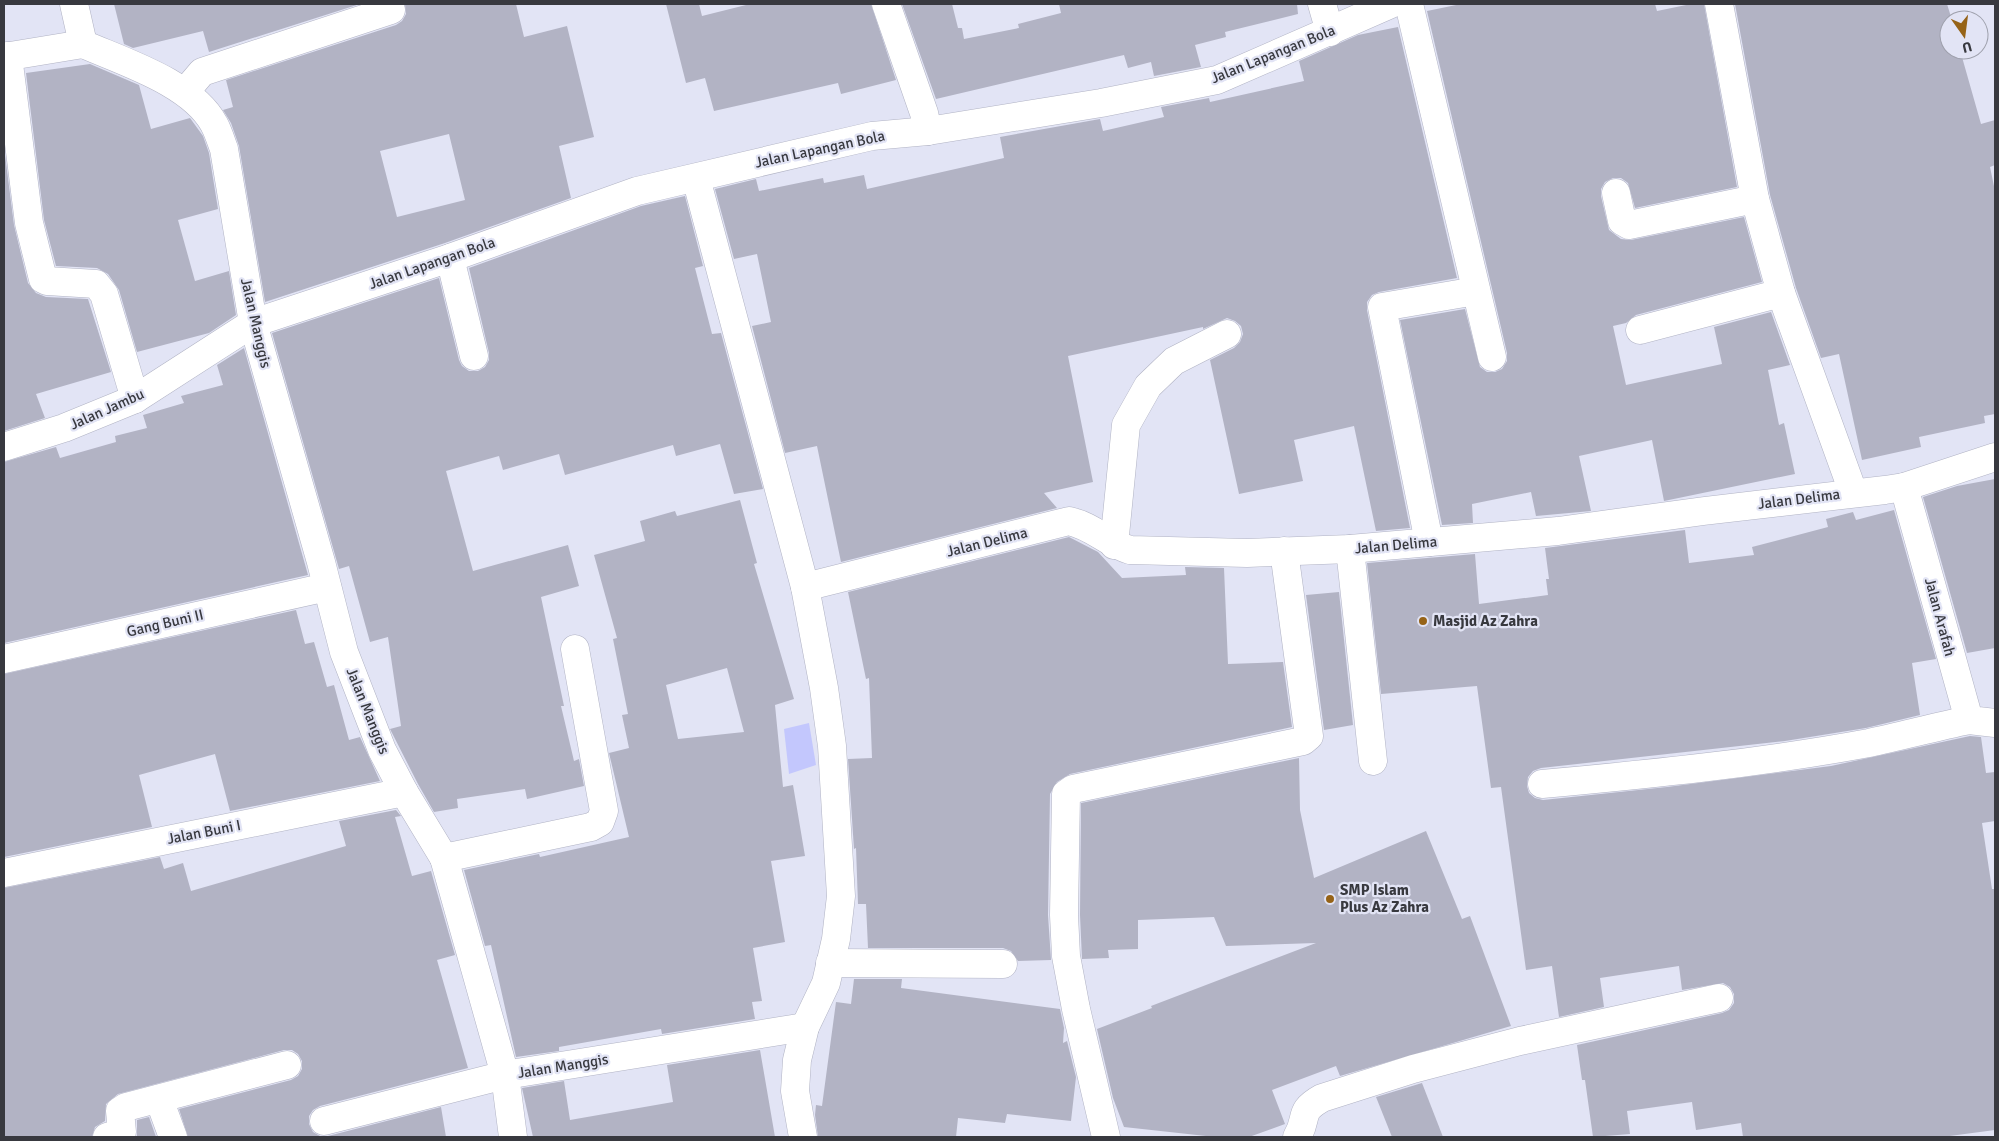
<svg xmlns="http://www.w3.org/2000/svg" width="1999" height="1141" font-family="Signika,sans-serif">
<style>
.green{fill:#c3c7fd}
.building{fill:#b2b3c4;fill-rule:evenodd}
.lines{fill:none;stroke-linecap:round;stroke-linejoin:round}
.street-casing{stroke:#b1b3c4;stroke-width:29}
.street{stroke:#fff;stroke-width:28}
.poi-dot{fill:#966317;stroke:#e2e4f5;stroke-width:2}
.labels{text-anchor:middle;dominant-baseline:central;stroke-width:4.5;stroke-linejoin:round;paint-order:stroke}
.street-label{font-size:15px;fill:#38393f;stroke:#e2e4f5}
.poi-label{font-size:15px;font-weight:bold;fill:#38393f;stroke:#e2e4f5;text-anchor:start}
</style>
<rect width="100%" height="100%" fill="#e2e4f5"/>
<path class="green" d="M809,723L816,765L789,774L784,729Z"/>
<g class="building">
<path d="M114,4H360L209,52L203,31L133,48L124,44Z"/>
<path d="M405,4H516L524,37L567,26L594,137L559,146L571,198L445,243L265,302L239,146L231,123L223,110L233,107L226,80L396,25L402,21L406,14ZM449,134L465,200L397,217L380,151Z"/>
<path d="M666,4H699L702,16L750,4H871L896,80L841,94L838,83L714,111L705,78L686,83Z"/>
<path d="M902,4H952L958,28H962L964,39L1019,28L1018,24L1061,13L1059,4H1297L1298,14L1225,32L1226,37L1195,45L1201,67L1154,76L1151,62L1128,68L1124,55L936,99Z"/>
<path d="M1461,4H1655L1657,11L1691,4H1704L1737,187L1635,208L1628,183L1621,178H1613L1605,182L1601,189V196L1609,230L1621,239L1631,240L1744,217L1762,282L1636,315L1626,323L1613,326L1626,385L1722,364L1714,327L1771,312L1790,365L1768,370L1779,425L1784,423L1795,474L1664,501L1652,440L1579,456L1591,511L1536,516L1531,492L1472,504L1473,523L1442,525L1400,320L1465,309L1480,367L1487,372H1495L1502,369L1507,361V353L1427,11Z"/>
<path d="M1735,4H1947L1952,20H1949V50H1960L1981,124L1995,120V165L1990,167L1995,191V414L1984,416L1985,423L1919,437L1921,447L1862,460L1839,354L1821,358L1796,288L1770,195Z"/>
<path d="M1398,27L1457,278L1379,292L1372,295L1367,302V310L1410,528L1376,531L1354,426L1294,440L1303,481L1239,494L1210,360L1234,348L1240,342L1243,334L1241,326L1235,321L1227,318L1203,329V327L1068,356L1093,482L1044,493L1057,508L841,562L817,446L785,453L752,326L771,322L757,254L734,259L715,189L756,179L759,191L823,178L824,183L864,175L867,189L1004,158L1000,137L1100,119L1103,131L1164,117L1161,107L1209,98L1210,102L1304,81L1299,61L1358,35Z"/>
<path d="M90,64L139,85L151,129L190,118L203,136L209,153L218,209L178,220L195,281L229,271L236,315L209,333L137,352L119,290L108,274L97,268L56,266L44,220L26,73Z"/>
<path d="M4,147L14,225L28,283L36,293L46,297L88,299L111,372L36,394L45,418L4,431Z"/>
<path d="M685,196L703,266L695,268L712,334L721,333L763,489L734,494L720,444L676,456L673,445L565,475L559,454L503,470L499,456L446,471L473,571L568,545L579,586L541,597L564,706H561L574,761L579,759L584,786L527,799L525,789L457,799L458,808L434,812L418,784L390,729L401,726L388,637L370,642L349,566L339,569L272,333L439,278L459,360L462,366L469,371H478L485,367L489,360V353L469,268L641,206Z"/>
<path d="M244,348L308,575L4,643V462L56,447L60,458L116,442L115,436L147,428L143,415L184,403L181,396L223,385L217,365Z"/>
<path d="M1995,479V648L1967,653L1923,497L1957,486Z"/>
<path d="M740,500L757,563L754,564L794,699L775,705L783,787L793,785L805,856L771,861L785,942L753,948L762,1001L752,1002L755,1019L662,1034L661,1029L559,1047V1051L516,1057L491,945L485,946L464,870L539,854L540,857L629,837L609,753L629,748L622,715L628,714L613,639L617,638L594,555L645,541L640,521L675,511L677,516ZM727,668L744,732L678,739L666,685Z"/>
<path d="M1894,510L1936,659L1912,663L1920,715L1866,728L1785,741L1541,768L1533,771L1528,777L1527,786L1529,793L1535,798L1543,800L1667,787L1831,766L1970,736L1981,737L1986,773L1995,772V821L1982,823L1992,889H1995V1130L1942,1137H1743L1741,1123L1696,1130L1692,1102L1627,1111L1630,1134L1593,1137L1585,1080H1582L1577,1045L1722,1013L1729,1010L1734,1003V994L1730,987L1723,983L1682,990L1679,966L1600,978L1604,1007L1559,1017L1552,966L1526,970L1501,787L1491,788L1477,686L1381,694L1367,563L1475,554L1479,604L1548,595L1546,579H1549L1545,548L1685,530L1689,563L1754,555L1752,547L1828,527L1826,519L1853,512L1856,520Z"/>
<path d="M1069,537L1098,552L1122,578L1186,575L1185,567L1224,568L1228,664L1283,662L1292,727L1070,774L1057,782L1050,794L1048,915L1051,960L1018,961L1011,951L1003,948H868L866,904H858L856,848L854,849L848,759L872,758L869,678L866,679L848,592Z"/>
<path d="M1339,592L1353,725L1324,730L1306,595Z"/>
<path d="M296,610L305,644L314,642L327,687L334,685L349,740L360,737L380,781L230,811L215,754L139,775L152,827L4,857V674Z"/>
<path d="M1299,758L1300,810L1314,878L1426,831L1462,919L1470,916L1511,1026L1340,1076L1336,1066L1272,1090L1285,1124L1249,1137H1215L1124,1127L1113,1098L1097,1029L1152,1008L1151,1006L1316,943L1226,946L1214,917L1138,920V949L1108,950L1109,958L1082,959L1080,915L1081,803Z"/>
<path d="M396,810L401,816L395,817L412,876L431,871L455,955L437,960L468,1068L320,1106L313,1110L309,1116V1124L313,1132L320,1136H328L441,1107L446,1137H188L179,1109L291,1080L298,1076L302,1069V1061L298,1054L292,1050H284L118,1094L106,1104L105,1121L95,1127L92,1137H4V888L160,857L164,869L183,863L191,891L346,846L339,821Z"/>
<path d="M854,979H902L901,988L1060,1009L1064,1028L1063,1043L1067,1041L1076,1077L1071,1121L1007,1114L1005,1123L958,1118L956,1137H818L815,1115L816,1105L822,1106L836,1002L851,1004Z"/>
<path d="M760,1050L775,1137H533L522,1088L564,1081L570,1120L673,1102L667,1065Z"/>
<path d="M1422,1083L1443,1137H1392L1376,1097Z"/>
<path d="M149,1117L156,1137H137V1120Z"/>
</g>
<g class="lines">
<defs>
<g id="street">
<path d="M74,4L83,44C124,62 192,83 214,124C218,131 221,141 224,149L253,323L321,562L344,652L382,750L404,792L444,858L505,1075L513,1137"/>
<path d="M886,4L924,113L928,131"/>
<path d="M1322,4L1330,32"/>
<path d="M1409,4L1492,357"/>
<path d="M1719,4L1755,199L1781,293L1853,492"/>
<path d="M8,56L29,223L43,279L47,281L96,284L104,294L135,399"/>
<path d="M4,57L83,44"/>
<path d="M185,92L202,72L391,10"/>
<path d="M696,178L805,587L824,688L832,746L841,896L836,939L826,983L805,1027L797,1060L795,1091L803,1137"/>
<path d="M1616,193L1622,221L1629,225L1755,199"/>
<path d="M450,258L474,356"/>
<path d="M1640,330L1781,293"/>
<path d="M4,447L64,428L135,399L253,323L450,258L637,191L872,136L928,131L1101,103L1217,80L1391,4"/>
<path d="M1904,487L1969,720L1995,723"/>
<path d="M1429,542L1382,307L1476,291"/>
<path d="M1114,545L1126,425L1148,386L1174,361L1227,334"/>
<path d="M1350,549L1373,761"/>
<path d="M805,587L1069,521C1093,526 1107,543 1130,550L1247,553L1350,549L1558,531L1704,511L1885,490L1904,487L1995,457"/>
<path d="M4,659L327,587"/>
<path d="M1542,784C1651,774 1761,763 1869,743C1902,736 1935,727 1969,720"/>
<path d="M444,858L591,827L600,822L604,811L575,649"/>
<path d="M4,873L404,792"/>
<path d="M830,963L1003,964"/>
<path d="M159,1099L173,1137"/>
<path d="M324,1121L505,1075L805,1027"/>
<path d="M107,1137L122,1132L120,1111L126,1107L287,1065"/>
<path d="M1106,1137L1076,1009L1066,956L1064,915L1066,794L1073,789L1303,741L1309,736L1284,551"/>
<path d="M1297,1137C1309,1117 1297,1112 1322,1098L1413,1069L1520,1041L1719,998"/>
</g>
</defs>
<use href="#street" class="street-casing"/>
<use href="#street" class="street"/>
</g>
<g class="poi-dot">
<circle cx="1423" cy="621" r="5"/>
<circle cx="1330" cy="899" r="5"/>
</g>
<g class="labels">
<g class="street-label">
<text transform="translate(1273 54) rotate(-22)">Jalan Lapangan Bola</text>
<text transform="translate(820 149) rotate(-12)">Jalan Lapangan Bola</text>
<text transform="translate(432 263) rotate(-19)">Jalan Lapangan Bola</text>
<text transform="translate(256 323) rotate(77)">Jalan Manggis</text>
<text transform="translate(107 409) rotate(-24)">Jalan Jambu</text>
<text transform="translate(1799 499) rotate(-7)">Jalan Delima</text>
<text transform="translate(987 542) rotate(-14)">Jalan Delima</text>
<text transform="translate(1396 545) rotate(-5)">Jalan Delima</text>
<text transform="translate(1940 617) rotate(75)">Jalan Arafah</text>
<text transform="translate(165 623) rotate(-13)">Gang Buni II</text>
<text transform="translate(368 711) rotate(68)">Jalan Manggis</text>
<text transform="translate(204 832) rotate(-11)">Jalan Buni I</text>
<text transform="translate(563 1066) rotate(-9)">Jalan Manggis</text>
</g>
<g class="poi-label">
<text x="1433" y="621">Masjid Az Zahra</text>
<text x="1340" y="890">SMP Islam<tspan x="1340" dy="17">Plus Az Zahra</tspan></text>
</g>
</g>
<rect width="1999" height="1141" fill="none" stroke="#38393f" stroke-width="10"/>
<g transform="translate(1964 35) rotate(166)"><circle r="24" fill="#e2e4f5" stroke="#9ea0ac"/>
<path d="M0-4L9 19L0 12L-9 19Z" fill="#966317"/>
<text y="-8" font-size="14" font-weight="bold" text-anchor="middle" fill="#38393f">U</text>
</g>
</svg>
